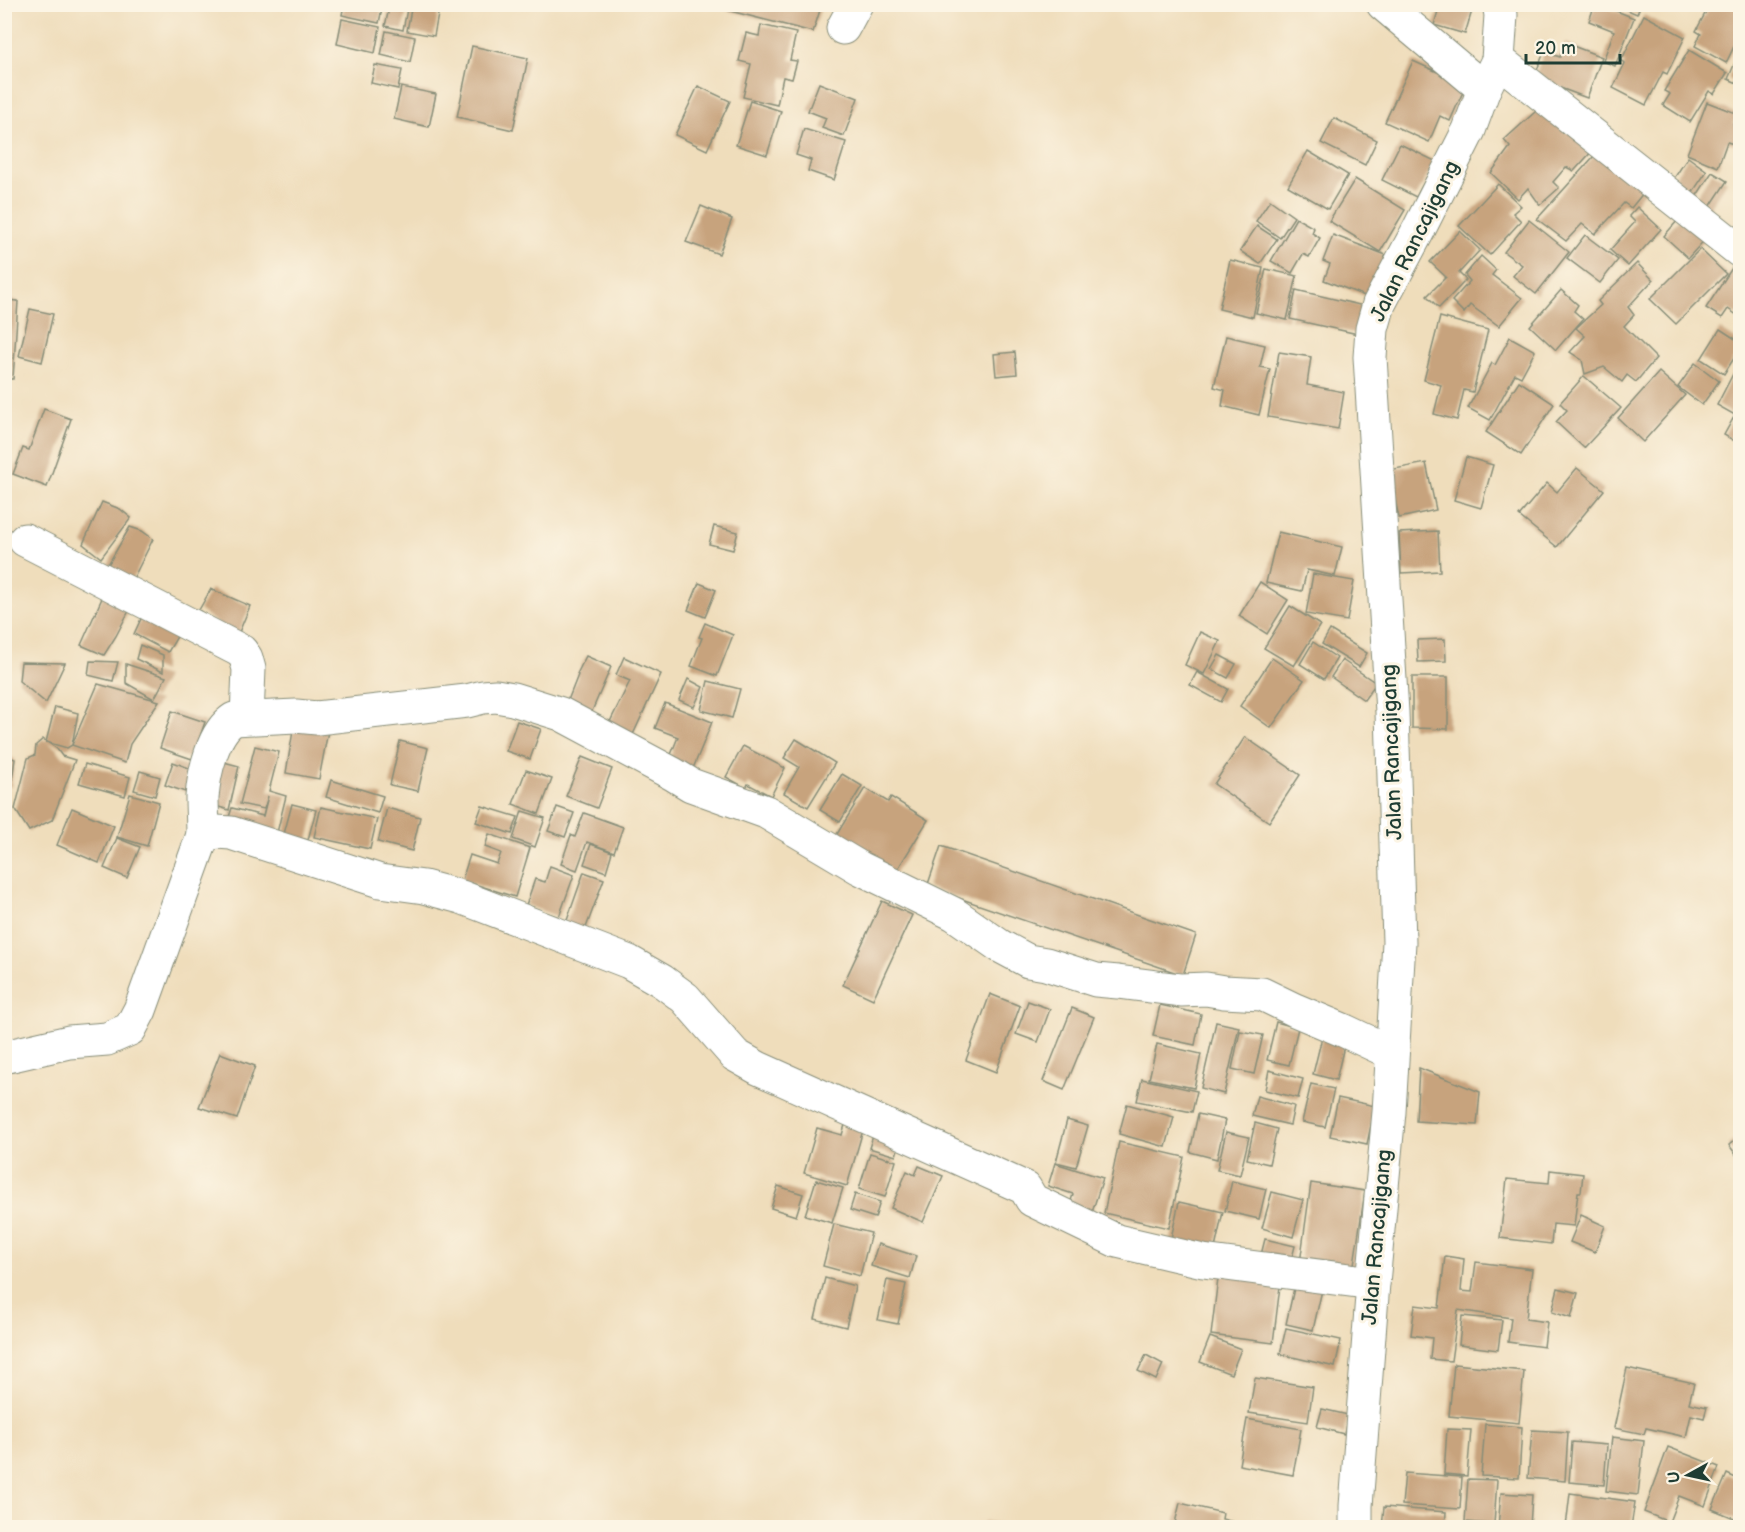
<svg xmlns="http://www.w3.org/2000/svg" width="1745" height="1532" font-family="'Balsamiq Sans',sans-serif">
<style>
.building{fill:#c7a37d}
.lines{fill:none;stroke-linecap:round;stroke-linejoin:round}
.minor-casing{stroke:#878d78;stroke-width:35}
.secondary-casing{stroke:#878d78;stroke-width:35}
.minor{stroke:#fff;stroke-width:33}
.secondary{stroke:#fff;stroke-width:33}
.labels{text-anchor:middle;dominant-baseline:central;stroke-width:6;stroke-linejoin:round;paint-order:stroke}
.street-label{font-size:21px;fill:#1f3d34;stroke:#fcf5e5}
</style>
<rect width="100%" height="100%" fill="#fcf5e5"/>
<filter id="ink" filterUnits="userSpaceOnUse"><feTurbulence type="fractalNoise" baseFrequency=".0167" numOctaves="2"/><feDisplacementMap in="SourceGraphic" scale="12" xChannelSelector="R" yChannelSelector="G"/><feConvolveMatrix kernelMatrix="1 2 1 2 8 2 1 2 1" color-interpolation-filters="sRGB"/></filter>
<filter id="wash" filterUnits="userSpaceOnUse"><feTurbulence type="fractalNoise" baseFrequency=".008" numOctaves="4" result="noise"/><feDisplacementMap in="SourceGraphic" scale="24" xChannelSelector="R" yChannelSelector="G"/><feGaussianBlur stdDeviation="1.35" result="paint"/><feColorMatrix in="noise" values="0 0 0 0 0 0 0 0 0 0 0 0 0 0 0 0 0 1.4 0 .05"/><feComposite in="paint" operator="in"/></filter>
<g filter="url(#wash)">
<rect width="100%" height="100%" fill="#efddbb"/>
<g id="blocks">
<g class="building">
<path d="M344,4H383L379,23L342,15Z"/>
<path d="M390,4H408L403,30L385,26Z"/>
<path d="M412,4H440L434,36L407,31Z"/>
<path d="M727,4H822L813,32L726,10Z"/>
<path d="M1440,4H1474L1465,34L1434,25Z"/>
<path d="M1595,4H1599L1634,18L1615,66L1603,61L1614,31L1589,21Z"/>
<path d="M1613,4H1641L1637,14Z"/>
<path d="M1710,4H1734L1740,8V34L1726,63L1695,46L1701,34L1696,31Z"/>
<path d="M1644,15L1685,37L1667,74L1663,72L1646,105L1613,88L1625,63L1621,61Z"/>
<path d="M342,19L380,27L375,53L337,44Z"/>
<path d="M761,25L796,33L790,60L797,61L792,79L783,77L777,105L743,97L751,64L739,61L746,33L759,36Z"/>
<path d="M386,31L415,37L410,62L381,55Z"/>
<path d="M1565,43L1602,57L1587,98L1534,78L1544,52L1560,57Z"/>
<path d="M472,46L528,58L513,130L457,117Z"/>
<path d="M1689,50L1727,73L1714,94L1709,91L1690,122L1663,105L1670,94L1664,91Z"/>
<path d="M1740,51V84L1728,79Z"/>
<path d="M1413,61L1466,85L1450,121L1440,116L1429,142L1385,122Z"/>
<path d="M375,65L402,70L398,89L371,83Z"/>
<path d="M819,83L858,98L844,136L822,128L826,118L808,111Z"/>
<path d="M698,86L730,101L707,150L675,135Z"/>
<path d="M401,87L436,94L429,127L394,119Z"/>
<path d="M750,101L781,111L767,155L736,145Z"/>
<path d="M1707,102L1738,114L1733,124L1740,128L1734,144L1727,142L1718,167L1687,154Z"/>
<path d="M1545,103L1594,149L1574,171L1566,167L1553,182L1559,188L1540,205L1528,188L1518,199L1491,173L1510,147L1504,140Z"/>
<path d="M1334,118L1377,140L1365,165L1321,143Z"/>
<path d="M804,129L846,142L834,180L808,171L811,160L796,155Z"/>
<path d="M1400,144L1435,161L1416,197L1382,180Z"/>
<path d="M1308,151L1348,175L1328,209L1288,186Z"/>
<path d="M1595,155L1649,186L1631,208L1624,203L1595,234L1582,224L1566,241L1537,219Z"/>
<path d="M1688,157L1707,171L1690,196L1671,183Z"/>
<path d="M1712,172L1727,181L1708,210L1694,200Z"/>
<path d="M1355,179L1405,210L1380,252L1329,221Z"/>
<path d="M1498,184L1521,206L1513,213L1521,221L1490,255L1459,226Z"/>
<path d="M1270,200L1294,217L1280,238L1256,221Z"/>
<path d="M701,206L732,219L719,254L686,242Z"/>
<path d="M1637,207L1661,229L1628,266L1610,250L1635,222L1629,216Z"/>
<path d="M1685,212L1710,234L1688,258L1664,236Z"/>
<path d="M1296,218L1314,228L1312,233L1320,238L1309,257L1303,254L1292,273L1271,261Z"/>
<path d="M1529,220L1569,252L1536,294L1513,276L1522,265L1504,252Z"/>
<path d="M1257,226L1277,239L1260,264L1240,251Z"/>
<path d="M1460,231L1480,250L1459,273L1466,280L1439,308L1427,296L1446,277L1430,262Z"/>
<path d="M1333,235L1386,255L1370,298L1324,280L1330,264L1323,261Z"/>
<path d="M1585,235L1618,260L1600,283L1567,258Z"/>
<path d="M1700,249L1726,274L1676,324L1650,299Z"/>
<path d="M1481,256L1496,270L1492,275L1522,298L1499,326L1470,305L1464,313L1452,301L1470,281L1465,275Z"/>
<path d="M1230,260L1263,268L1253,317L1219,309Z"/>
<path d="M1637,263L1653,280L1628,307L1634,315L1624,326L1656,358L1636,382L1627,375L1622,382L1604,367L1585,374L1582,360L1570,352L1585,336L1576,328L1601,305L1598,301Z"/>
<path d="M1732,268L1740,273V317L1728,309L1722,318L1706,308Z"/>
<path d="M1266,269L1297,276L1287,320L1256,313Z"/>
<path d="M1296,290L1364,306L1358,334L1290,319Z"/>
<path d="M1561,290L1578,305L1574,311L1583,319L1556,350L1530,326Z"/>
<path d="M4,300L18,301L13,379H4Z"/>
<path d="M30,309L53,314L42,362L19,356Z"/>
<path d="M1440,317L1488,330L1473,392L1464,390L1457,420L1434,414L1441,385L1424,380Z"/>
<path d="M1720,329L1740,342V349L1724,374L1701,359Z"/>
<path d="M1226,336L1265,345L1260,367L1270,369L1259,415L1222,406L1225,390L1214,387Z"/>
<path d="M1510,337L1535,351L1521,377L1515,374L1490,420L1468,408L1492,363L1495,365Z"/>
<path d="M1015,352L1017,374L996,376L994,354Z"/>
<path d="M1279,352L1311,357L1307,385L1344,392L1338,429L1268,417Z"/>
<path d="M1695,363L1719,381L1702,405L1678,387Z"/>
<path d="M1659,372L1685,395L1643,442L1618,418Z"/>
<path d="M1733,374L1740,378V444L1724,435L1735,415L1717,405Z"/>
<path d="M1584,376L1621,408L1584,448L1556,422L1567,410L1560,403Z"/>
<path d="M1519,381L1554,404L1521,455L1486,432Z"/>
<path d="M44,409L71,419L47,487L13,474L23,448L29,450Z"/>
<path d="M1466,457L1493,465L1481,508L1454,500Z"/>
<path d="M1426,463L1436,510L1399,518L1389,470Z"/>
<path d="M1577,468L1604,490L1557,547L1519,516L1547,483L1557,492Z"/>
<path d="M102,502L120,509L131,518L101,558L83,544Z"/>
<path d="M714,526L738,532L733,550L709,544Z"/>
<path d="M130,527L142,531L153,539L131,583L106,568Z"/>
<path d="M1438,531L1440,571L1401,573L1399,533Z"/>
<path d="M1278,532L1342,547L1335,576L1307,570L1302,591L1266,583Z"/>
<path d="M1313,574L1354,581L1347,621L1306,614Z"/>
<path d="M1260,582L1288,600L1267,634L1239,616Z"/>
<path d="M699,583L716,590L705,617L688,610Z"/>
<path d="M107,587L133,603L116,636L104,655L81,645Z"/>
<path d="M211,589L250,606L237,637L199,610Z"/>
<path d="M1290,606L1320,625L1294,666L1264,648Z"/>
<path d="M146,608L182,628L168,652L134,634Z"/>
<path d="M705,623L733,635L717,676L691,666L702,638L699,637Z"/>
<path d="M1330,630L1367,653L1359,667L1322,644Z"/>
<path d="M1200,632L1220,641L1204,674L1185,665Z"/>
<path d="M1445,639L1446,661L1418,662L1417,640Z"/>
<path d="M1313,642L1337,658L1324,679L1300,664Z"/>
<path d="M140,645L163,655V672L136,659Z"/>
<path d="M1219,655L1236,664L1228,678L1211,669Z"/>
<path d="M586,656L611,667L589,718L565,708L578,675L577,674Z"/>
<path d="M624,657L661,674L630,741L606,730L630,681L616,675Z"/>
<path d="M1272,658L1304,680L1271,728L1240,706Z"/>
<path d="M1342,660L1376,683L1364,700L1331,677Z"/>
<path d="M90,661L118,662L113,681L88,675Z"/>
<path d="M21,662L65,663L46,703L19,681Z"/>
<path d="M126,664L166,677L154,699L126,683Z"/>
<path d="M1197,672L1228,689L1221,702L1190,685Z"/>
<path d="M1412,677H1448V729L1412,728Z"/>
<path d="M688,679L703,687L694,707L679,700Z"/>
<path d="M708,681L740,689L732,718L701,710Z"/>
<path d="M98,684L159,701L130,744L125,763L72,745L67,748L46,742L55,707L78,713L72,745Z"/>
<path d="M665,703L712,722L692,771L668,762L678,737L655,728Z"/>
<path d="M172,711L205,722L192,759L160,748Z"/>
<path d="M517,721L541,729L530,759L506,751Z"/>
<path d="M294,725L328,731L319,779L286,773Z"/>
<path d="M1245,737L1300,775L1269,822L1214,784Z"/>
<path d="M43,739L57,749L62,756L75,760L52,820L29,831L15,809L28,758L35,755L36,745Z"/>
<path d="M796,739L835,763L808,807L784,793L799,767L784,758Z"/>
<path d="M400,741L428,748L418,791L390,785Z"/>
<path d="M255,746L279,752L269,791L286,796L276,837L228,820L232,808L263,816L268,796L264,809L240,804Z"/>
<path d="M743,746L785,768L771,796L748,784L746,788L726,777Z"/>
<path d="M4,755L15,759L11,787L4,785Z"/>
<path d="M582,757L612,769L597,808L566,796Z"/>
<path d="M220,761L239,766L229,810L209,804Z"/>
<path d="M173,762L205,774L197,796L165,785Z"/>
<path d="M85,764L130,777L125,796L79,783Z"/>
<path d="M526,770L552,779L539,814L513,804Z"/>
<path d="M140,771L160,777L155,796L134,790Z"/>
<path d="M842,774L862,786L840,822L820,810Z"/>
<path d="M331,780L383,796L378,813L326,797Z"/>
<path d="M865,788L888,802L891,797L928,820L891,880L831,844Z"/>
<path d="M130,794L159,802L147,846L117,837Z"/>
<path d="M292,804L316,810L308,840L284,834Z"/>
<path d="M482,806L518,817L512,834L476,822Z"/>
<path d="M321,807L377,819L370,849L314,837Z"/>
<path d="M557,807L574,813L565,837L548,831Z"/>
<path d="M72,808L114,826L99,863L57,845Z"/>
<path d="M387,808L420,817L412,851L378,842Z"/>
<path d="M522,811L545,818L535,847L513,839Z"/>
<path d="M584,813L623,827L614,852L587,842L577,870L561,864L571,835L575,837Z"/>
<path d="M489,834L530,848L515,897L462,880L470,855L497,864L501,853L485,847Z"/>
<path d="M117,838L140,847L127,878L104,868Z"/>
<path d="M591,844L612,852L606,872L584,864Z"/>
<path d="M941,846L1196,935L1183,975L927,887Z"/>
<path d="M550,866L574,875L559,917L526,905L535,879L545,882Z"/>
<path d="M584,872L604,879L584,933L565,926Z"/>
<path d="M882,901L912,915L873,999L843,985Z"/>
<path d="M990,994L1020,1006L996,1072L966,1060Z"/>
<path d="M1028,1001L1050,1009L1038,1042L1016,1034Z"/>
<path d="M1160,1005L1201,1014L1195,1045L1153,1036Z"/>
<path d="M1072,1008L1094,1017L1064,1090L1043,1081Z"/>
<path d="M1216,1022L1239,1027L1224,1094L1201,1088Z"/>
<path d="M1276,1022L1298,1028L1289,1065L1267,1060Z"/>
<path d="M1240,1031L1263,1035L1254,1074L1232,1069Z"/>
<path d="M1322,1037L1345,1042L1336,1080L1313,1074Z"/>
<path d="M1157,1044L1201,1054L1194,1088L1149,1079Z"/>
<path d="M220,1053L255,1066L237,1119L199,1107Z"/>
<path d="M1419,1068L1480,1092L1477,1125L1416,1121Z"/>
<path d="M1269,1070L1303,1079L1298,1098L1265,1090Z"/>
<path d="M1142,1079L1197,1091L1192,1112L1137,1101Z"/>
<path d="M1311,1084L1334,1089L1325,1127L1302,1122Z"/>
<path d="M1257,1096L1294,1106L1290,1125L1252,1116Z"/>
<path d="M1338,1098L1375,1106L1367,1144L1330,1136Z"/>
<path d="M1127,1104L1174,1117L1166,1147L1119,1134Z"/>
<path d="M1198,1114L1225,1120L1217,1159L1190,1152Z"/>
<path d="M847,1118L865,1123L847,1186L804,1173L817,1128L842,1135Z"/>
<path d="M1067,1120L1088,1126L1076,1167L1056,1162Z"/>
<path d="M1255,1123L1277,1129L1269,1164L1247,1159Z"/>
<path d="M875,1130L901,1137L896,1156L869,1148Z"/>
<path d="M1226,1132L1249,1137L1240,1175L1217,1170Z"/>
<path d="M1740,1135V1160L1729,1145Z"/>
<path d="M1119,1142L1184,1157L1169,1228L1104,1213Z"/>
<path d="M870,1153L896,1161L885,1197L859,1189Z"/>
<path d="M1055,1163L1103,1178L1089,1222L1067,1215L1073,1194L1048,1186Z"/>
<path d="M919,1166L943,1176L923,1222L891,1208L907,1171L915,1175Z"/>
<path d="M1550,1170L1583,1174L1581,1192H1578L1574,1226L1553,1224L1551,1244L1500,1238L1507,1179L1549,1183Z"/>
<path d="M816,1180L843,1188L832,1223L805,1215Z"/>
<path d="M1232,1181L1266,1189L1259,1219L1225,1211Z"/>
<path d="M1311,1183L1365,1191L1353,1271L1300,1263Z"/>
<path d="M778,1186L803,1194L796,1216L771,1208Z"/>
<path d="M1272,1192L1303,1200L1293,1237L1262,1228Z"/>
<path d="M855,1194L880,1202L875,1218L850,1210Z"/>
<path d="M1179,1202L1223,1212L1214,1253L1170,1243Z"/>
<path d="M1581,1215L1605,1226L1595,1252L1570,1242Z"/>
<path d="M834,1224L871,1233L860,1276L823,1266Z"/>
<path d="M1265,1239L1295,1246L1289,1270L1259,1263Z"/>
<path d="M878,1244L916,1256L910,1278L871,1266Z"/>
<path d="M1445,1256L1464,1259L1461,1291L1472,1292L1476,1262L1532,1269L1526,1319L1547,1322L1544,1347L1508,1342L1511,1318L1458,1310L1451,1361L1430,1359L1432,1338L1411,1335L1415,1305L1439,1308Z"/>
<path d="M1219,1270L1281,1278L1273,1343L1211,1335Z"/>
<path d="M1297,1275L1324,1281L1313,1330L1286,1324Z"/>
<path d="M825,1278L855,1286L846,1327L815,1319Z"/>
<path d="M887,1280L906,1284L898,1324L878,1320Z"/>
<path d="M1558,1288L1578,1293L1571,1318L1552,1312Z"/>
<path d="M1462,1316L1502,1320L1498,1350L1459,1345Z"/>
<path d="M1286,1328L1341,1340L1335,1367L1280,1354Z"/>
<path d="M1210,1337L1241,1349L1231,1374L1200,1362Z"/>
<path d="M1146,1355L1163,1364L1156,1380L1138,1371Z"/>
<path d="M1454,1364L1524,1371L1519,1423L1449,1416Z"/>
<path d="M1627,1368L1694,1383L1689,1403L1707,1407L1704,1418L1691,1415L1686,1437L1646,1428L1644,1434L1614,1428Z"/>
<path d="M1255,1378L1313,1387L1308,1422L1249,1413Z"/>
<path d="M1322,1409L1348,1415L1344,1434L1317,1427Z"/>
<path d="M1247,1419L1301,1429L1293,1475L1239,1465Z"/>
<path d="M1485,1424L1522,1427L1519,1478L1481,1476Z"/>
<path d="M1447,1429L1471,1430L1467,1476L1444,1474Z"/>
<path d="M1532,1430L1568,1432L1565,1481L1528,1478Z"/>
<path d="M1612,1437L1644,1441L1638,1495L1606,1491Z"/>
<path d="M1572,1442L1607,1445L1604,1485L1569,1482Z"/>
<path d="M1668,1447L1719,1467L1705,1506L1679,1496L1669,1522L1644,1512Z"/>
<path d="M1405,1473L1462,1477L1460,1509L1402,1505Z"/>
<path d="M1727,1474L1740,1480V1527H1737L1739,1520L1712,1509Z"/>
<path d="M1468,1479L1497,1480L1494,1524L1465,1522Z"/>
<path d="M1501,1493L1532,1495L1530,1527H1498Z"/>
<path d="M1570,1493L1635,1502L1631,1527H1566Z"/>
<path d="M1180,1503L1223,1513L1222,1519L1253,1527H1174Z"/>
<path d="M1384,1507L1446,1512L1445,1527H1382Z"/>
<path d="M984,1521L1013,1526V1527H983Z"/>
</g>
</g>
</g>
<g filter="url(#ink)">
<use href="#blocks" fill-opacity="0" stroke="#878d78" stroke-width="1.5"/>
<g class="lines">
<defs>
<g id="minor">
<path d="M1383,4L1484,89"/>
<path d="M843,28L856,4"/>
<path d="M1498,60L1740,251"/>
<path d="M25,540L241,651L246,658L249,669L247,717"/>
<path d="M203,835C203,823 202,809 202,797C204,773 213,732 234,719L296,716L317,718L467,701L483,697L496,696L513,699L561,714L673,774L691,785L766,812L860,868L954,914L1000,946L1028,961L1046,964L1096,980L1118,982L1181,990L1206,989L1224,992L1262,994L1295,1010L1345,1031L1392,1053"/>
<path d="M4,1057L69,1042L107,1039L130,1029L140,1010L203,835L217,832L231,833L380,881L424,887L461,897L629,962L662,981L685,998L735,1055L758,1068L1025,1188L1032,1200L1117,1241L1203,1261L1373,1283"/>
</g>
<path id="secondary" d="M1356,1528V1506L1373,1283L1389,1112L1399,942L1392,712L1370,357L1372,329L1379,304L1419,229L1469,130L1484,89L1498,60L1501,15L1499,4"/>
</defs>
<use href="#minor" class="minor-casing"/>
<use href="#secondary" class="secondary-casing"/>
<use href="#minor" class="minor"/>
<use href="#secondary" class="secondary"/>
</g>
</g>
<g class="labels">
<g class="street-label">
<text transform="translate(1415 241) rotate(-64)">Jalan Rancajigang</text>
<text transform="translate(1392 752) rotate(-92)">Jalan Rancajigang</text>
<text transform="translate(1377 1237) rotate(-85)">Jalan Rancajigang</text>
</g>
</g>
<rect width="1745" height="1532" fill="none" stroke="#fcf5e5" stroke-width="24"/>
<g transform="translate(1688 1475) rotate(262)" stroke="#fcf5e5" stroke-width="4.5" paint-order="stroke">
<path d="M0-4.5L10 22L0 15L-10 22Z" fill="#1f3d34"/>
<text y="-9" font-size="16" font-weight="bold" text-anchor="middle" fill="#1f3d34">U</text>
</g>
<path d="M1526 54v9h94v-9" fill="none" stroke="#1f3d34" stroke-width="3"/>
<text x="1535" y="54" font-size="18" fill="#1f3d34" stroke="#fcf5e5" stroke-width="4.5" paint-order="stroke">20 m</text>
</svg>
